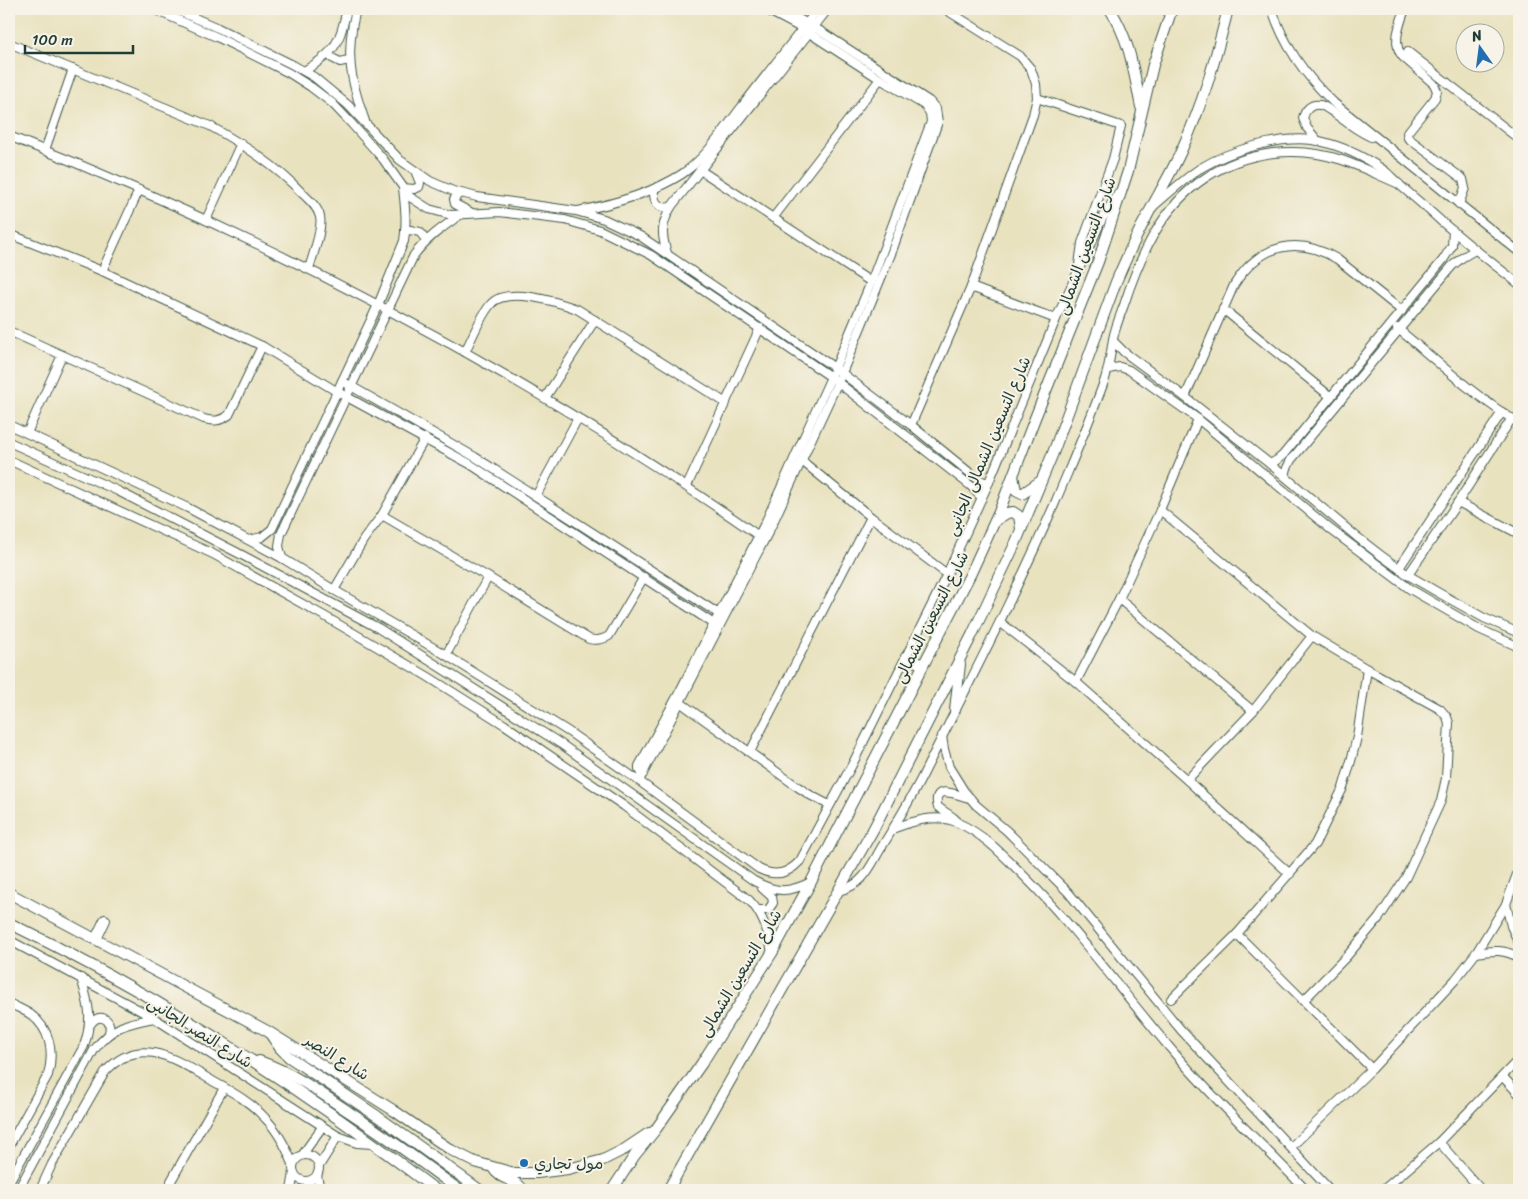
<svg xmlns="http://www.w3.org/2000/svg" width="1528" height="1199" font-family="Sriracha,'Playpen Sans Arabic',sans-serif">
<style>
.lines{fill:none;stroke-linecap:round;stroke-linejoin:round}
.minor-casing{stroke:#3d5649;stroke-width:10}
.major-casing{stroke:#3d5649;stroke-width:12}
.minor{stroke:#fff;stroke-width:8}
.major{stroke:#fff;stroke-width:10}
.poi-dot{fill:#1f6fb2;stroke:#f7f3e8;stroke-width:2}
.labels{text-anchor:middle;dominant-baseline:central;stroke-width:4;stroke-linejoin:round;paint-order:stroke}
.street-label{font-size:16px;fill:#1f3d34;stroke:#f7f3e8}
.poi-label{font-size:16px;fill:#1f3d34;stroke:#f7f3e8;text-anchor:start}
</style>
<rect width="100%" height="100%" fill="#f7f3e8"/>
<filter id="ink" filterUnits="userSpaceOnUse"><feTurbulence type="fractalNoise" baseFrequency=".02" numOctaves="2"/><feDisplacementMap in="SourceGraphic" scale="10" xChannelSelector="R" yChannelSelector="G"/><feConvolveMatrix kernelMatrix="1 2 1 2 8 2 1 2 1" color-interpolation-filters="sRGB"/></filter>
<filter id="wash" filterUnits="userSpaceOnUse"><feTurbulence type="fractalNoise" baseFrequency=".0096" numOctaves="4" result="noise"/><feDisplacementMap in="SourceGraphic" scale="20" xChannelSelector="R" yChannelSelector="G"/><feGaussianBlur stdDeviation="1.12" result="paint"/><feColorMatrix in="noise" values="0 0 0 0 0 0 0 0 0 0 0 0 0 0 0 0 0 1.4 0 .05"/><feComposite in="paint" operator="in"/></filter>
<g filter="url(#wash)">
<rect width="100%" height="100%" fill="#e9e2bf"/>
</g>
<g filter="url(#ink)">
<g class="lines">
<defs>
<g id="minor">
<path d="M153,9L219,38L289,73L311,87L332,103L350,122L383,159L410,197L429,209L451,215L499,212L565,220L600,230L651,255L831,377L971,486L982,498"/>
<path d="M174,9L218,28L293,65L314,77L348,105L400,160L430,181L453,191L477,197L576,211L604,219L640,236L835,368L911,425L975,477L984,482H989"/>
<path d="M356,9C345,53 350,79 365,121"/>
<path d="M1272,9C1284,46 1306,77 1334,103L1519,252"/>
<path d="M1405,9C1400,24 1391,44 1403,57L1434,84L1437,91L1435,98L1407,133L1408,138L1463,179L1465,188L1459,204"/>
<path d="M9,43L210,126C244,145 275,165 302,193C309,200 318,207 320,217C323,229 312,257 309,269"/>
<path d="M1408,52L1519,139"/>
<path d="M329,54L332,58L340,62L349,60"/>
<path d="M304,71C336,52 339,44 347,9"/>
<path d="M1037,98L1121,126L1113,159L1082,243L1079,265"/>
<path d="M9,136C273,240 526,374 759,536"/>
<path d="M1318,141L1307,128L1303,118C1305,110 1311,103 1320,105C1325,106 1329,110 1334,113C1346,122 1357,131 1371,137"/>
<path d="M45,150L73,69"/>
<path d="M700,170L871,282"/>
<path d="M654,189C653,201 658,210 671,207"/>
<path d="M460,193L454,199L455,204L472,213"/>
<path d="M1155,205C1169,193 1183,180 1199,169C1230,150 1283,134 1319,141C1342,146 1366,158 1385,171C1391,176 1396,182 1402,187C1415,198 1429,210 1442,222C1467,243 1493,264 1519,284"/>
<path d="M578,211C614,204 651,194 682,174C706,158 723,131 740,109C766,75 792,42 818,9"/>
<path d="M773,218L880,79"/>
<path d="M206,220L241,143"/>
<path d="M405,231L410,230L420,232L426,240"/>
<path d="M9,234L102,271L262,346L336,391L470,464L714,624"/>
<path d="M667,253C661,234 661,225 671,207L828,9"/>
<path d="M102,271L139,190"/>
<path d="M971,287L1056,319"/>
<path d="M1223,309L1331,397"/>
<path d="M1397,328C1437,361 1475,397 1519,423"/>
<path d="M9,331L204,419C214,422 220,421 229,415L262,346"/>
<path d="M1113,341L1124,352L1185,397L1270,464L1357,537L1379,554L1408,575L1439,593L1484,618L1519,633"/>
<path d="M465,352C472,338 481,315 491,304C506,286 558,302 577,309L726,403"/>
<path d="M1108,369L1120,367L1129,370L1198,419L1330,529L1410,589L1479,629L1519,647"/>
<path d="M342,381L475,457L719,614"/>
<path d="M1185,397L1234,285C1259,245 1296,235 1337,259L1402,311"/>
<path d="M545,398L595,320"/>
<path d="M9,425L188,508L282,558L334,590L446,655L569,732L639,781L759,869C775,877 788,874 800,861L853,763L947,574L989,482L1056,319L1102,219L1118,193"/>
<path d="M911,425L971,287L1033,115L1037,98L1036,84L1031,69L1020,56L945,9"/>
<path d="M27,433L62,355"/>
<path d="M9,442L118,491L240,554L378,628L561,744L754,881C776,893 788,893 811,882"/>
<path d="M9,460L213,554L326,617L427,676L505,725L624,806L749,900C763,914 769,933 772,953"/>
<path d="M802,461L871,517L947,574"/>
<path d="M1270,464L1277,460L1283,455L1443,260L1452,246L1453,231"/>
<path d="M1285,476L1287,468L1291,460L1452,266L1463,257L1475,250"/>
<path d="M687,486L760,328"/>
<path d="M536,496L578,418"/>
<path d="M1458,502L1519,534"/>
<path d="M1160,510L1312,636L1367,669L1440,709L1447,717L1449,723L1446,778L1441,801L1406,877L1379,918L1347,956L1303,1001"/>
<path d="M382,515L488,577L589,639C597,641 602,640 609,636L644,577"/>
<path d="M249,540L262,537L272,529L378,305L404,241C407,223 405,206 403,188L414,189L419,187L420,183L416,173"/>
<path d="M282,558L279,546L281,534L414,255C427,238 443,227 460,215"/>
<path d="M1399,568L1502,412"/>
<path d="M1408,575L1458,502L1512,418"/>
<path d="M334,590L364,539L382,515L425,438"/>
<path d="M1119,599L1253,711"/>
<path d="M1000,622L1076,682L1187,780L1290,874"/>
<path d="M446,655L488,577"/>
<path d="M1076,682L1119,599L1160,510L1198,419"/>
<path d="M681,703L795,785L810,795L829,805"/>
<path d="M942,736L944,749L949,767L964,791L976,805L1007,831L1068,892L1181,1030L1330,1190"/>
<path d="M750,752L871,517"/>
<path d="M643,774L639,769V766L679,693L766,521L835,368L871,282L931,122L930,113L924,105L880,79L803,29L765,9"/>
<path d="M1187,780L1253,711L1312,636"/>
<path d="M639,781L770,529L842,373L891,254L938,122L936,109L929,101L814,27L780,9"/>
<path d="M957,821C952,815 947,814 941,809C938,808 937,805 937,803C934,783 961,797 970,798"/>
<path d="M892,829C913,821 937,813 958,823C982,833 1002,854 1020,872C1075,926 1120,990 1170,1048C1212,1098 1261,1143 1306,1190"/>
<path d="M838,891C846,889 854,886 860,880C869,872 874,860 880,850C895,825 910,801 923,775C968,685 1015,595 1055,503C1072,462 1090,421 1105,379C1109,366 1111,353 1113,339C1115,328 1120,316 1124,305C1140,256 1161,207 1205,178C1245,151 1297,145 1342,160C1362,167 1380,176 1399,184"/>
<path d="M1506,904L1511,926L1519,943"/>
<path d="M758,910H768L773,903L772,897L762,888"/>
<path d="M1237,934L1372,1069"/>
<path d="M9,940L154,1018L338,1136L357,1143L373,1144"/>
<path d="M1476,953C1492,950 1506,949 1519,958"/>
<path d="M1171,999L1237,934L1315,844L1343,788L1351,761L1357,737L1367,669"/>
<path d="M9,1003C16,1007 24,1010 30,1014C51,1029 54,1053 48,1075L9,1146"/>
<path d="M90,1025C98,1012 113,1018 109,1033"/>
<path d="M1503,1077L1519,1094"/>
<path d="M1439,1142L1481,1190"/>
<path d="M1291,1147L1372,1069L1455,980L1476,953L1506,904L1519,869"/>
<path d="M303,1154L322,1127"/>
<circle cx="306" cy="1168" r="13"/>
<path d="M319,1166L338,1136"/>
<path d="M317,1175L320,1190"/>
<path d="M171,1181L224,1088"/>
<path d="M9,1182L84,1046C93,1020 89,1004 81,978"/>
<path d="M18,1190L94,1050C111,1027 127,1023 154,1018"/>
<path d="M40,1190L52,1164L105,1072C140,1033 176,1060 211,1080C230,1091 250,1101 265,1118C278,1131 286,1147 293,1164"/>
<path d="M291,1190L294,1173"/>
<path d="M1383,1190L1439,1142L1519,1059"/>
</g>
<g id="major">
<path d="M1110,9C1131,43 1133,69 1141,107"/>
<path d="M1013,476L1016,491L1022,494L1041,481"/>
<path d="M996,520L1007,513L1013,512L1019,516L1021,529"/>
<path d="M906,657L923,665"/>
<path d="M955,710L960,664"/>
<path d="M9,893L269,1032L393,1110L451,1150L475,1162L514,1173H537L568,1169L603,1160L625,1149L649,1133"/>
<path d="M9,923C160,996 303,1089 436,1190"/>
<path d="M96,939L105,920"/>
<path d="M271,1035L280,1048L289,1057L377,1116L480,1190"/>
<path d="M259,1061C293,1073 320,1092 349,1112C387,1137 423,1163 459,1190"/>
<path d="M493,1168C500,1181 516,1178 523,1190"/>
<path d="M612,1190L635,1155L656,1129L702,1063L772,953L811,882L971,573L999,512L1035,418L1098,262L1128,171L1153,65L1172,9"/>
<path d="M668,1190L874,828L972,635L1016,542L1053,453L1116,282C1125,261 1134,240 1145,220C1157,196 1171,174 1182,149C1203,104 1216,57 1228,9"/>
</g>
</defs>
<use href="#minor" class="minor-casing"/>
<use href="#major" class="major-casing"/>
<use href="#minor" class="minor"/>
<use href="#major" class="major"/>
</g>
</g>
<circle class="poi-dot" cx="524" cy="1163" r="5"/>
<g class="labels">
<g class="street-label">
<text transform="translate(1086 246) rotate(-70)">شارع التسعين الشمالى</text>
<text transform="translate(988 446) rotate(-67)">شارع التسعين الشمالى الجانبى</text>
<text transform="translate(931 617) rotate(-63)">شارع التسعين الشمالى</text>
<text transform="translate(740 973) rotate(-59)">شارع التسعين الشمالى</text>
<text transform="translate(200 1032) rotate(32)">شارع النصر الجانبى</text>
<text transform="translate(337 1057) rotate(32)">شارع النصر</text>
</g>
<g class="poi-label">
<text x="534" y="1163">مول تجاري</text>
</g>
</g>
<rect width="1528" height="1199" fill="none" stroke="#f7f3e8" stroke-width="30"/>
<g transform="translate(1480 48) rotate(346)"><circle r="24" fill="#f7f3e8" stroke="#a1aaa0"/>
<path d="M0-4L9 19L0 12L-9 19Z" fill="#1f6fb2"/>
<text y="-8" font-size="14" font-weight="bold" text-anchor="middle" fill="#1f3d34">N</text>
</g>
<path d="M25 45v8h108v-8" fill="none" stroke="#1f3d34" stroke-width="2.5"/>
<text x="32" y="45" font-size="15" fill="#1f3d34" stroke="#f7f3e8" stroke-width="4" paint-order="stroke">100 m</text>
</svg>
